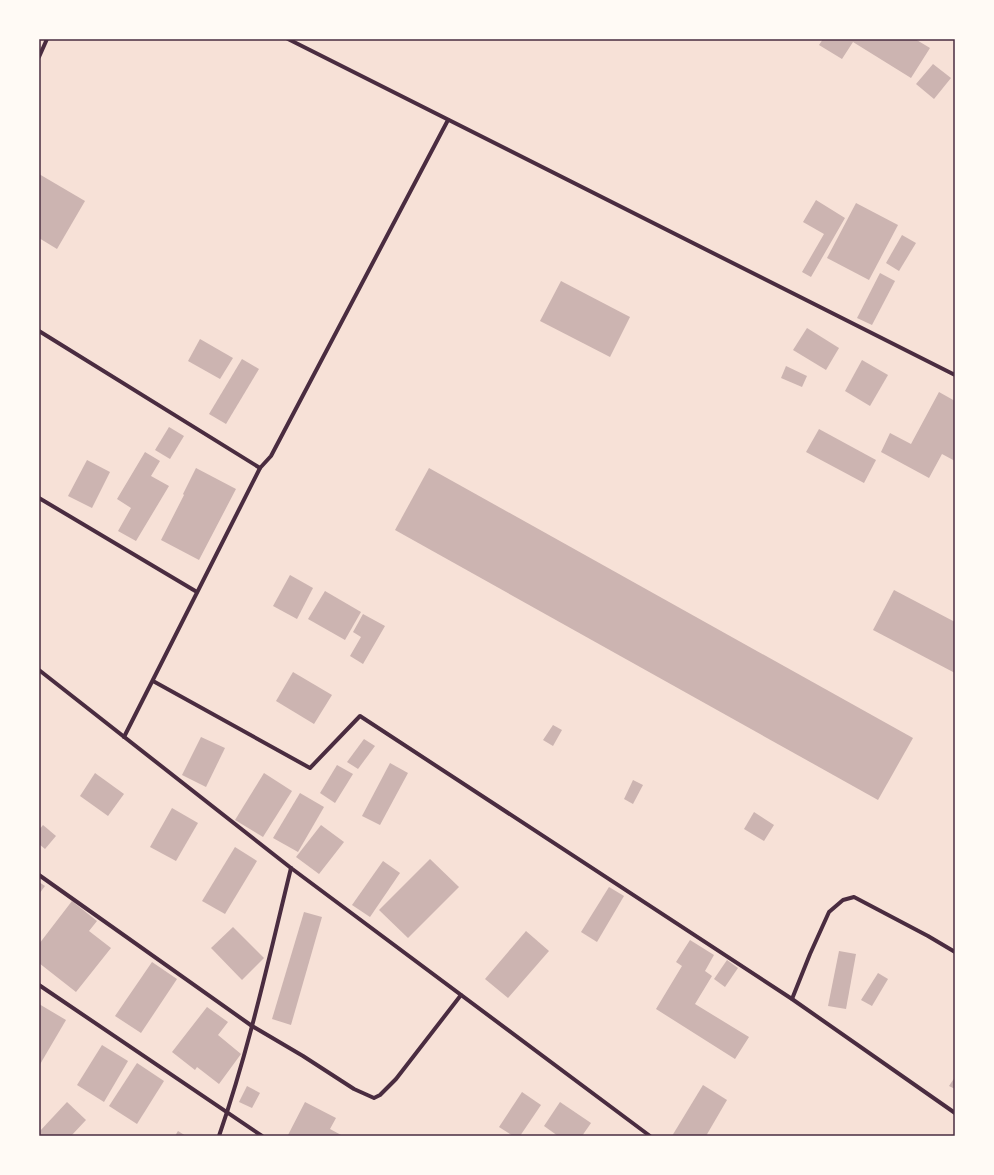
<svg xmlns="http://www.w3.org/2000/svg" width="994" height="1175" font-family="'Nunito Sans',sans-serif">
<style>
.building{fill:#ccb4b1}
.lines{fill:none;stroke-linecap:round;stroke-linejoin:round}
.minor{stroke:#4a2c40;stroke-width:4}
.neatline{fill:none;stroke:#4a2c40;stroke-width:1.5}
</style>
<rect width="100%" height="100%" fill="#f7e1d7"/>
<g class="building">
<path d="M823,39H915L930,48L911,78L853,42L842,59L819,45Z"/>
<path d="M933,64L951,78L934,99L916,84Z"/>
<path d="M39,174L85,201L57,249L39,238Z"/>
<path d="M816,200L845,218L811,277L802,272L824,234L803,222Z"/>
<path d="M856,203L898,225L869,280L827,258Z"/>
<path d="M902,235L916,243L899,271L886,263Z"/>
<path d="M880,273L895,281L872,325L857,318Z"/>
<path d="M561,281L630,317L610,357L540,321Z"/>
<path d="M807,328L839,348L826,370L793,350Z"/>
<path d="M200,339L233,358L220,379L188,361Z"/>
<path d="M242,359L259,369L226,424L209,414Z"/>
<path d="M862,360L888,375L870,406L845,391Z"/>
<path d="M786,366L807,376L802,387L781,378Z"/>
<path d="M939,392L955,401V461L942,454L929,478L881,452L890,433L911,444Z"/>
<path d="M169,427L184,436L170,459L155,450Z"/>
<path d="M819,429L876,460L864,483L806,452Z"/>
<path d="M145,452L160,461L151,476L169,486L136,541L118,531L131,508L117,499Z"/>
<path d="M87,460L110,472L92,508L68,496Z"/>
<path d="M196,468L236,489L199,560L161,540L184,495L183,494Z"/>
<path d="M429,468L913,738L878,800L395,530Z"/>
<path d="M290,575L313,588L297,619L273,606Z"/>
<path d="M894,590L955,622V673L873,630Z"/>
<path d="M325,591L361,612L345,640L308,619Z"/>
<path d="M363,614L385,626L363,664L350,656L361,637L353,632Z"/>
<path d="M293,672L332,695L314,724L276,701Z"/>
<path d="M553,725L562,730L553,746L543,740Z"/>
<path d="M201,737L225,748L206,787L182,775Z"/>
<path d="M364,739L375,746L358,769L347,762Z"/>
<path d="M390,763L408,773L380,825L362,816Z"/>
<path d="M337,765L353,774L335,803L320,793Z"/>
<path d="M95,773L124,794L108,816L80,796Z"/>
<path d="M264,773L292,791L263,837L235,820Z"/>
<path d="M633,780L643,785L633,804L624,799Z"/>
<path d="M300,793L324,807L298,852L273,838Z"/>
<path d="M172,808L198,823L176,861L150,847Z"/>
<path d="M754,812L774,825L764,841L744,829Z"/>
<path d="M43,825L56,836L45,849L39,844V830Z"/>
<path d="M321,825L344,842L319,874L296,857Z"/>
<path d="M235,847L257,861L225,914L202,901Z"/>
<path d="M430,859L459,887L408,938L379,910Z"/>
<path d="M383,861L400,873L370,917L352,905Z"/>
<path d="M39,882L45,886L39,894Z"/>
<path d="M609,887L624,896L597,942L581,932Z"/>
<path d="M72,901L97,921L89,931L111,948L76,992L39,963V944Z"/>
<path d="M304,912L322,917L291,1025L272,1019Z"/>
<path d="M233,927L264,958L242,980L211,948Z"/>
<path d="M526,931L549,951L508,998L485,979Z"/>
<path d="M690,940L714,955L705,971L712,976L695,1004L749,1037L735,1059L656,1009L682,966L676,962Z"/>
<path d="M839,951L856,954L846,1009L828,1006Z"/>
<path d="M727,960L738,968L725,987L714,979Z"/>
<path d="M152,962L177,979L141,1033L115,1016Z"/>
<path d="M878,973L888,979L872,1006L861,1000Z"/>
<path d="M39,1004L66,1020L39,1066Z"/>
<path d="M207,1007L228,1022L218,1035L241,1054L219,1084L197,1067L195,1070L172,1052Z"/>
<path d="M102,1045L128,1061L104,1102L77,1085Z"/>
<path d="M137,1063L164,1081L137,1124L109,1106Z"/>
<path d="M955,1077V1089L949,1086Z"/>
<path d="M703,1085L727,1100L706,1136H672Z"/>
<path d="M247,1086L260,1093L252,1108L239,1102Z"/>
<path d="M522,1092L541,1105L520,1136H513L499,1127Z"/>
<path d="M67,1102L86,1120L71,1136H39V1132Z"/>
<path d="M305,1102L336,1118L330,1129L343,1136H290L288,1135Z"/>
<path d="M560,1102L591,1123L582,1136H558L544,1126Z"/>
<path d="M178,1131L186,1136H175Z"/>
</g>
<g class="lines">
<g class="minor">
<path d="M288,39L955,375"/>
<path d="M39,57L47,39"/>
<path d="M39,331L260,468"/>
<path d="M39,498L197,592"/>
<path d="M39,670L291,868L650,1136"/>
<path d="M153,681L310,768L360,716L792,999L955,1113"/>
<path d="M124,737L260,468L271,456L448,120"/>
<path d="M39,875L252,1026L303,1056L354,1089L374,1098L380,1095L396,1079L461,995"/>
<path d="M39,985L262,1136"/>
<path d="M792,999L810,954L829,912L843,900L854,897L928,936L955,952"/>
<path d="M219,1136C249,1049 269,958 291,868"/>
</g>
</g>
<rect width="994" height="1175" fill="none" stroke="#fffaf5" stroke-width="80"/>
<rect x="40" y="40" width="914" height="1095" class="neatline"/>
</svg>
